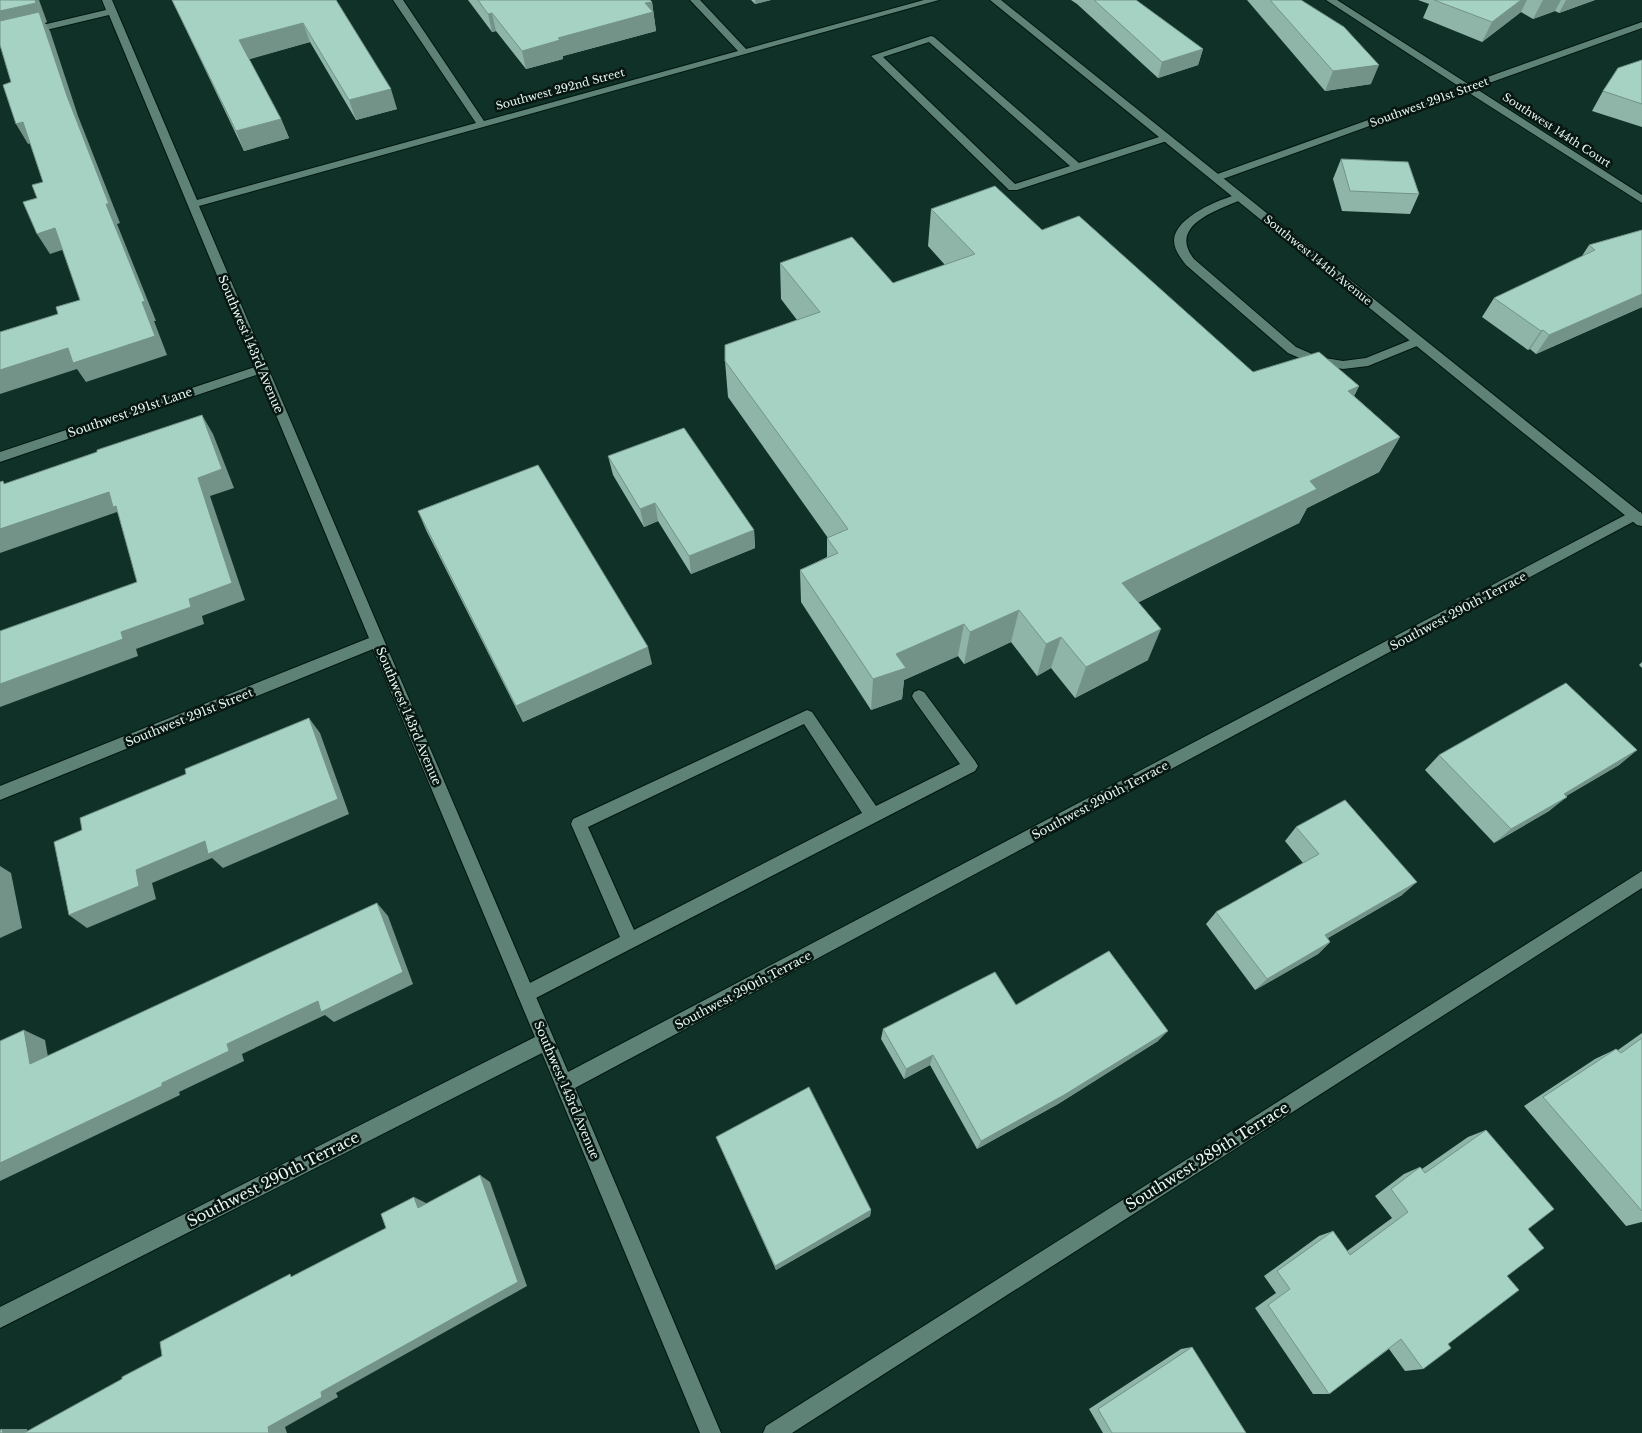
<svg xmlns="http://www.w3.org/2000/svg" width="1642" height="1433" font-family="'Libre Baskerville',serif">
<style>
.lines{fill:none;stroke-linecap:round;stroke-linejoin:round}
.lane-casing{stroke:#011711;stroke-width:2}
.street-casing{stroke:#011711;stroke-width:2}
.secondary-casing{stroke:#011711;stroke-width:2}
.lane{fill:#5f8276;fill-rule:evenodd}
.street{fill:#5f8276;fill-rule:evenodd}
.secondary{fill:#5f8276;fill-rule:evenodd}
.wall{fill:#8eb5a7}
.shaded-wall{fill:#749388}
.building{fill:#a5d2c2;stroke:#749388}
.labels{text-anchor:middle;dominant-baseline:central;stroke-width:5;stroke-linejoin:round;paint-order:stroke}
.far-street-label{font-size:11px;fill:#e4f6ef;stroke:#081611}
.street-label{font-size:12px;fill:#e4f6ef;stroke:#081611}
.near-street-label{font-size:15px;fill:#e4f6ef;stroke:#081611}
</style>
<rect width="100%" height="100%" fill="#0f3127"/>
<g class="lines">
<defs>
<g id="lane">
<path d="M931,36L934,37L1079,163L1162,136H1170L1171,138L1170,140L1017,190H1009L871,56ZM929,42L1070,166L1015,184L883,57Z"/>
<path d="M1239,194L1243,195L1244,197L1243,199C1218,210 1167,225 1194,259L1296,347L1319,357L1343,361L1366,358L1418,337L1422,338L1424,341L1422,344L1368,366L1343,369L1313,364L1288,353L1186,265C1180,257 1174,250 1174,240C1175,217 1220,199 1239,194Z"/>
<path d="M919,690L924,692L975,761L978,766L975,771L532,1000L526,1002L520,1000L517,994L520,988L620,937L571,824L573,819L807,710L812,712L876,806L960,764L914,700L912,696L914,692ZM804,724L862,813L634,930L588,827Z"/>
</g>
<g id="street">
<path d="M102,0H112L197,200L476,123L393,0H403L484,121L738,51L690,0H700L746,49L924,0H939L199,206L568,1072L1631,512H1641L1642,517L575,1088L721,1433H700L542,1053L0,1328V1307L535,1037L373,649L0,800V786L369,638L259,374L0,462V452L255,367L109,15L0,41V35L106,10Z"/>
<path d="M1326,0H1337L1468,84L1642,22V28L1475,88L1642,195V203L1466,91L1220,180H1212L1211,178L1212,176L1460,87Z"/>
<path d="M1642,871V888L792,1433H763L766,1426Z"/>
</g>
<path id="secondary" d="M990,0H1001L1642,514V526L1637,525Z"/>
</defs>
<use href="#lane" class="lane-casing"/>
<use href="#street" class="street-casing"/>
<use href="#secondary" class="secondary-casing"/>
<use href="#lane" class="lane"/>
<use href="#street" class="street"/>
<use href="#secondary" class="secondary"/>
</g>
<g class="wall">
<path d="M172,0H336L397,109L356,120L310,42L249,59L281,119L289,138L244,151Z"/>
<path d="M468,0H650L652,2L656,31L563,56V59L526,69L496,31L492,32Z"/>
<path d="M751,0H771L755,4Z"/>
<path d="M1071,0H1136L1203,49L1198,65L1158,78L1077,4Z"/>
<path d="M1247,0H1301L1371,84L1325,91Z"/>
<path d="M1418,0H1595L1559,13L1555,11L1533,19L1521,12L1482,42L1423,18L1429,4Z"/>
<path d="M1642,60V127L1592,111L1603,91Z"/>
<path d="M1341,159L1419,194L1410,214L1342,211L1333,179Z"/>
<path d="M931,209L1042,230L1253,372L1359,386L1354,396L1400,437L1379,472L1307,508L1299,523L1139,602L1148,660L1075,698L1051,668L1037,676L1011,642L964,664L958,656L904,680L902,699L871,710L801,602L800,570L827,557V538H828L728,397L725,361L797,320L781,299L780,263L893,283L945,265L928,246Z"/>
<path d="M1642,230V307L1536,354L1530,349L1528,350L1482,317L1494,298L1582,256L1589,245Z"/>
<path d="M608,456L754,530L755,548L691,574L658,521L644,527L613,475Z"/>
<path d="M418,511L652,664L523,722L426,530Z"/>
<path d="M1642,662V668L1639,665Z"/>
<path d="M1637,750L1619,765L1566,796L1549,811L1494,843L1425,770L1439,755Z"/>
<path d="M1296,827L1402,895L1328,938L1330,942L1318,954L1255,990L1206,924L1216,912L1303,863L1285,841Z"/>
<path d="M1016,1005L1158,1041L1058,1104L977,1149L930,1065L904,1079L881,1039L883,1029Z"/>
<path d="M1642,1033V1222L1626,1226L1524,1106L1595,1059L1616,1049L1618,1050Z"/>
<path d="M1486,1130L1528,1229L1507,1276L1448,1344L1423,1369L1405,1371L1389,1349L1329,1394H1313L1255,1308L1276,1293L1264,1276L1319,1236L1333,1231L1347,1251L1392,1218L1375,1196L1404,1174L1420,1167L1422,1169L1468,1137Z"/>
<path d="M716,1137L871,1210L870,1216L776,1270Z"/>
<path d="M1192,1347L1246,1433H1103L1089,1409L1181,1349Z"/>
</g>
<g class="shaded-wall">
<path d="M35,0H39L47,22L45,23L50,31L78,116L120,223L117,224L156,321H154L167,355L86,382L77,369L0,394V370L142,302L67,96L0,28V11Z"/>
<path d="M755,0H771L755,4Z"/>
<path d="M1521,0H1527L1521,12L1482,42L1492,22Z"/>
<path d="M1543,0H1561L1555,11L1533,19Z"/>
<path d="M1566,0H1595L1559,13Z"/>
<path d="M652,2L656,31L563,56V59L526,69L522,51L645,3Z"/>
<path d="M492,13L496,31L492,32L488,14Z"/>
<path d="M303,23L310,42L247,60L239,40Z"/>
<path d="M1203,49L1198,65L1158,78L1162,62Z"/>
<path d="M1379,65L1371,84L1325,91L1333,71Z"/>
<path d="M391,89L397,109L356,120L349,100Z"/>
<path d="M281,119L289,138L244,151L236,131Z"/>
<path d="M23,122L35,142L28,144L16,124Z"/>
<path d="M55,228L68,248L50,254L37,234Z"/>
<path d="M1642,294V307L1536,354L1549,335Z"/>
<path d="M1543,330L1530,349L1528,350L1541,331Z"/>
<path d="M1359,386L1341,422L1348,391Z"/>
<path d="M202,415L213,434L234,488L210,496L245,600L202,616L204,624L136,649L138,656L0,707V684L121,632L189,599L198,478Z"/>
<path d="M1400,437L1379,472L1307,508L1299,523L1111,616L1122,583L1310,481Z"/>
<path d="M109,492L127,526L117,512L0,553V529Z"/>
<path d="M655,503L658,521L644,527L640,509Z"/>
<path d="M754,530L755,548L691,574L689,556Z"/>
<path d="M1019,610L1011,642L964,664L970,632Z"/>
<path d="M964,624L958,656L904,680L902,699L871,710L873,679L896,654Z"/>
<path d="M1161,629L1148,660L1075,698L1086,667Z"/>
<path d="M1061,637L1051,668L1037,676L1046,644Z"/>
<path d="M648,647L652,664L523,722L516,706Z"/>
<path d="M309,718L320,733L349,814L223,868L212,858L152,883L156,899L87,928L69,915Z"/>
<path d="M1637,750L1619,765L1546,808L1564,794Z"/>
<path d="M1567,797L1549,811L1494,843L1511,829Z"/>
<path d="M0,866L11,873L22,928L0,938Z"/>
<path d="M1417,882L1402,895L1312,947L1325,935Z"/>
<path d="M377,903L388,916L413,984L334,1022L325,1015L242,1054L244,1061L179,1092L180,1095L0,1181V1163L162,1083L227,1044Z"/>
<path d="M1330,942L1318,954L1255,990L1267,979Z"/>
<path d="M24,1030L45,1040L51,1074L30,1064Z"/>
<path d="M1168,1031L1158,1041L1058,1104L977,1149L981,1141Z"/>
<path d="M933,1055L930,1065L904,1079L906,1069Z"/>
<path d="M480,1175L490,1182L527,1286L336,1393L338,1397L285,1427L287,1433H269L268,1427L321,1392Z"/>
<path d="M414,1197L426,1203L429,1214L418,1208Z"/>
<path d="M871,1210L870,1216L776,1270L775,1266Z"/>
<path d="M2,1429H27L28,1433H3Z"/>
</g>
<g class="building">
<path d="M0,0H35L36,3L0,11Z"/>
<path d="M172,0H336L391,89L349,100L303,23L239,40L281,119L236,131Z"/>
<path d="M478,0H650L652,2L645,3L653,12L558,38L560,40L522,51L492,13L488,14Z"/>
<path d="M1094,0H1136L1203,49L1162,62Z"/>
<path d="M1270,0H1301L1344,27L1379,65L1333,71Z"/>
<path d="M1434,0H1521L1492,22Z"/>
<path d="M39,12L67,96L109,204H106L145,301L142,302L155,336L73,363L68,348L0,370V332L58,314L56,307L80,300L55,228L37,234L23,202L37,198L32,185L43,182L23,122L16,124L3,85L11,82L0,45V21Z"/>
<path d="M1642,60V104L1603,91L1618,68Z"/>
<path d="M1341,159L1408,162L1419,194L1350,191Z"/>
<path d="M995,186L1042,230L1079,216L1253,372L1319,352L1359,386L1348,391L1400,437L1310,481L1317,489L1122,583L1161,629L1086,667L1061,637L1046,644L1019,610L970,632L964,624L896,654L906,668L873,679L800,570L838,553L827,538L848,529L725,361V345L820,312L780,263L852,237L893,283L975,254L931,209Z"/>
<path d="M1642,230V294L1549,335L1543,330L1541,331L1494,298L1595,250L1589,245Z"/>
<path d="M202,415L222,469L198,478L232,583L189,599L191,607L121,632L123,639L0,684V631L137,582L116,506L113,507L109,492L0,529V482L3,481L4,484L97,452V450Z"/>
<path d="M684,428L754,530L689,556L655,503L640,509L608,456Z"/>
<path d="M538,465L648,647L516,706L418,511Z"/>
<path d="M1566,683L1637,750L1564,794L1567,797L1511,829L1439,755Z"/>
<path d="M309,718L338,799L208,854L205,841L136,870L139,886L69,915L54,842L82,830L80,818L186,774L185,769Z"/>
<path d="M1345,800L1417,882L1325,935L1330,942L1267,979L1216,912L1319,854L1296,827Z"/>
<path d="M377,903L403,972L321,1012L318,1001L227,1044L229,1051L162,1083V1086L0,1163V1041L24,1030L30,1064Z"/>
<path d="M1109,951L1168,1031L1064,1095L981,1141L933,1055L906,1069L883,1029L995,972L1016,1005Z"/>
<path d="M1642,1038V1211L1543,1097L1616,1049L1621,1053Z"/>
<path d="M809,1087L871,1210L775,1266L716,1137Z"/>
<path d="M1486,1130L1554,1209L1528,1229L1544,1248L1507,1276L1519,1290L1448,1344L1451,1348L1423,1369L1401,1339L1329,1394L1268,1305L1290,1289L1277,1271L1333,1231L1350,1255L1408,1212L1391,1189L1420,1167L1425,1173Z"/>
<path d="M480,1175L518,1282L321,1392L322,1397L268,1427L269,1433H24L122,1379V1377L162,1356L160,1342L290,1274L291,1277L386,1228L381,1214L414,1197L418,1208Z"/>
<path d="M1192,1347L1246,1433H1112L1098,1409Z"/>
<path d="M2,1429L3,1433H0V1430Z"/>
</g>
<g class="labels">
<g class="far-street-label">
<text transform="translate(560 89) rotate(-15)">Southwest 292nd Street</text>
<text transform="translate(1429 102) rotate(-20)">Southwest 291st Street</text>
<text transform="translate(1557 130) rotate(33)">Southwest 144th Court</text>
<text transform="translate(1318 260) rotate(39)">Southwest 144th Avenue</text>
</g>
<g class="street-label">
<text transform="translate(251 344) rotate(67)">Southwest 143rd Avenue</text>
<text transform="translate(130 412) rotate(-19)">Southwest 291st Lane</text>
<text transform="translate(1458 611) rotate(-28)">Southwest 290th Terrace</text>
<text transform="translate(409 716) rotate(67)">Southwest 143rd Avenue</text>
<text transform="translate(189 717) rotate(-22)">Southwest 291st Street</text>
<text transform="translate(1100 800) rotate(-28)">Southwest 290th Terrace</text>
<text transform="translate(743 990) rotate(-28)">Southwest 290th Terrace</text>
<text transform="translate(567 1090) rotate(67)">Southwest 143rd Avenue</text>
</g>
<g class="near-street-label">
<text transform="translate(1207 1156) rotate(-32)">Southwest 289th Terrace</text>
<text transform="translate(273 1179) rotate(-27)">Southwest 290th Terrace</text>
</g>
</g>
</svg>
